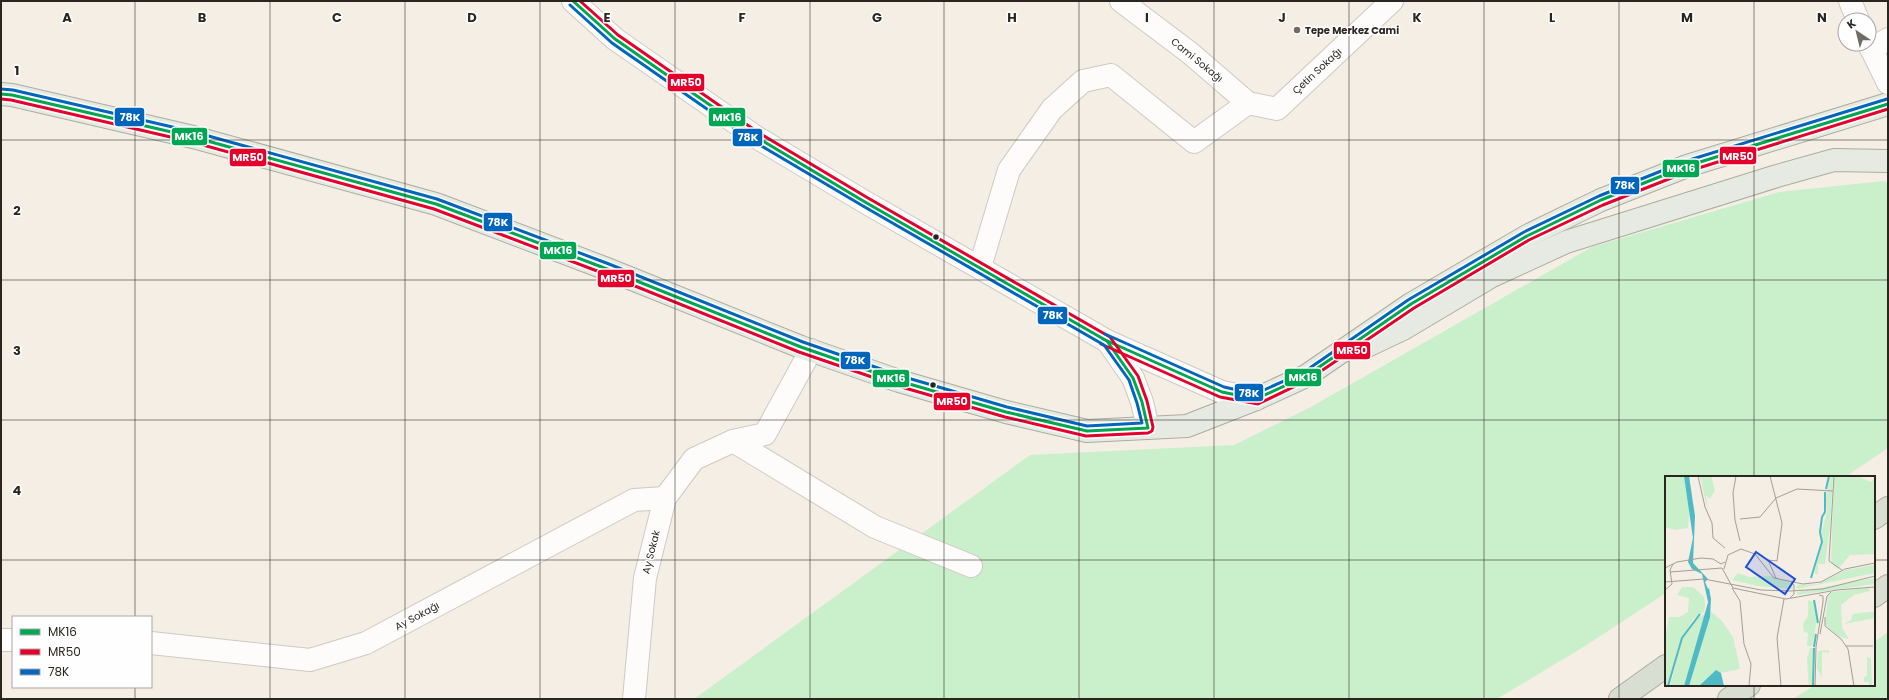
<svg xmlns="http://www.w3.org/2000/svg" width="1889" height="700" font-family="Poppins,sans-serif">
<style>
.green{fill:#caefcb}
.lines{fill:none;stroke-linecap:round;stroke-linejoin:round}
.minor-casing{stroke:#cec9c2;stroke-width:24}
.secondary-casing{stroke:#cec9c2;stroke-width:24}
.primary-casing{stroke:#aaad9f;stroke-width:24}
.motorway-casing{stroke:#aaad9f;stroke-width:24}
.minor{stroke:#fefcfb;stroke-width:22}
.secondary{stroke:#fefcfb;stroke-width:22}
.primary{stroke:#e7eae3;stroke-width:22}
.motorway{stroke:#d9ded3;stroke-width:22}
.bus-1-casing{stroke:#fefefe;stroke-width:6}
.bus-2-casing{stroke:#fefefe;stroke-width:6}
.bus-3-casing{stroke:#fefefe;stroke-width:6}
.bus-1{stroke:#00a651;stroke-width:3}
.bus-2{stroke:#e4002b;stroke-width:3}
.bus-3{stroke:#0065bd;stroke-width:3}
.grid{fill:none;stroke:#2a251f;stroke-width:1;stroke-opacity:0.55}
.poi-dot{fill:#716b64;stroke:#fefefe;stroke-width:1.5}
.bus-dot{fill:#2a251f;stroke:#fefefe;stroke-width:1.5}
.labels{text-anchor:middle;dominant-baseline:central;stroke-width:3;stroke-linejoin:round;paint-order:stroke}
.poi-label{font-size:10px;font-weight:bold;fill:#2a251f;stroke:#fefefe;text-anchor:start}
.street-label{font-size:10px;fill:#2a251f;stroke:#fefefe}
.inset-river{fill:none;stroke:#4ebac5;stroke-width:2}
.inset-road{fill:none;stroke:#a49e96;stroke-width:1}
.view{fill:#1d4ed8;fill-opacity:0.15;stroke:#1d4ed8;stroke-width:2}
.inset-edge{fill:none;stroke:#2a251f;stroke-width:2}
.grid-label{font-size:13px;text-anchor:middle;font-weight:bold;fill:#2a251f;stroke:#fefefe;stroke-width:3;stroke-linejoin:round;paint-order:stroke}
.line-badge{stroke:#fefefe;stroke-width:1.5}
.badge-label{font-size:11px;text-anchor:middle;font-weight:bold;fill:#fff}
</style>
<rect width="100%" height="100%" fill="#f5eee5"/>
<g class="green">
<path d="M1884,181L1888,183V448L1845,477H1666V593L1585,646L1497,699H694L1030,455L1234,445L1311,407L1592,247L1779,192Z"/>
<path d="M1888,632V699H1793L1815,685H1874V642Z"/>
</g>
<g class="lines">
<defs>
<g id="minor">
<path d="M1121,1L1190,53L1248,103L1277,109L1392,1"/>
<path d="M1850,1L1858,20"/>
<path d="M1869,44L1888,83"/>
<path d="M1871,49L1888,39"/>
<path d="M980,267L1009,170L1052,109L1083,81L1111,75L1194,142L1248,103"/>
<path d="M733,441L875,527L971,566"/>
<path d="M1,640H13"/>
<path d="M151,643L310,660L366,643L634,500L665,498"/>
<path d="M634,699L645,578L665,498L694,459L733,441L765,434L811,350"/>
</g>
<g id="secondary">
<path d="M573,1L615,39L756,137L865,202L1107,341L1222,392L1256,399"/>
<path d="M1108,342L1133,378L1142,402L1148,428"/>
</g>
<g id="primary">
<path d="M1,94L12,95L193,137L436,204L607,269L801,347L899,381L1006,412L1087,431L1187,426L1256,399L1306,376L1411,304L1527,236L1601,200L1687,166L1888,104"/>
<path d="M1367,346L1403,329L1492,276L1566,242L1777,176L1834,160L1888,161"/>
</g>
<g id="motorway">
<path d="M1874,518L1888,508"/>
<path d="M1874,596L1888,586"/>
<path d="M1620,699L1666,666"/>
<path d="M1729,699L1749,685"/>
</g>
</defs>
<use href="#minor" class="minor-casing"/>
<use href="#secondary" class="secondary-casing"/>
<use href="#primary" class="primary-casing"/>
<use href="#motorway" class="motorway-casing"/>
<use href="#minor" class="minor"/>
<use href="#secondary" class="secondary"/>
<use href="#primary" class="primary"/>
<use href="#motorway" class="motorway"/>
<defs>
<g id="bus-1">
<path d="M1,94L12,95L193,137L436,204L607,269L801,347L899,381L1006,412L1087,431L1148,428L1142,402L1133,378L1107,341L865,202L756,137L615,39L573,1"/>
<path d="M1103,339L1222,392L1256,399L1306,376L1411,304L1527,236L1601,200L1687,166L1888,104"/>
</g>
<g id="bus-2">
<path d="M1,99L11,100L192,142L434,209L605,274L799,352L898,386L1005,417L1086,436L1148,433L1152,431L1153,427L1147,401L1138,376L1110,337L868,198L759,133L618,35L580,1"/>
<path d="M1101,344L1220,397L1258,404L1308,380L1414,308L1529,240L1603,205L1689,171L1888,109"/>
</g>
<g id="bus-3">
<path d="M1,89L13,90L194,132L437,199L609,264L803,342L901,376L1007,407L1087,426L1142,423L1137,403L1129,380L1104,345L863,206L753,141L612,43L570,5"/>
<path d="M1105,334L1224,387L1255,394L1304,372L1408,300L1524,232L1599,196L1686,161L1887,99"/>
</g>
</defs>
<use href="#bus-1" class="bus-1-casing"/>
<use href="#bus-2" class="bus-2-casing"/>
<use href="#bus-3" class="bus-3-casing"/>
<use href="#bus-1" class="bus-1"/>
<use href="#bus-2" class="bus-2"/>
<use href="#bus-3" class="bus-3"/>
</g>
<path class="grid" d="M135,1V617M270,1V699M405,1V699M540,1V699M675,1V699M810,1V699M944,1V699M1079,1V699M1214,1V699M1349,1V699M1484,1V699M1619,1V699M1754,1V477M1,140H1888M1,280H1888M1,420H1888M1,560H1666M1874,560H1888M1754,685V699M135,687V699"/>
<circle class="poi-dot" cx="1297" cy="30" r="4"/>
<g class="bus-dot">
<circle cx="936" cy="237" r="3.5"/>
<circle cx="933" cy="385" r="3.5"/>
</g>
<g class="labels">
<g class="poi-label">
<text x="1305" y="30">Tepe Merkez Cami</text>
</g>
<g class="street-label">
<text transform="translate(1197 60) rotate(39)">Cami Sokağı</text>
<text transform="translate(1317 71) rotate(-43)">Çetin Sokağı</text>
<text transform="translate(651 552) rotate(-76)">Ay Sokak</text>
<text transform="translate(417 616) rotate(-28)">Ay Sokağı</text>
</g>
</g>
<g transform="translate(1665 476)">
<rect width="210" height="210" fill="#f5eee5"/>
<path d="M0,0H19L25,30L23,52L10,54L0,51ZM169,0H192L206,6L210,2V78L185,79L173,93L166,87ZM210,89V97L131,113L132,109L153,108L181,94ZM73,97L84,101L106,100L127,107L128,113L93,110L67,104ZM210,102V108L132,119V116ZM203,112L205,115L189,119L176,129L177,152L184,163L175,161L163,152L160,148L163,119L167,116Z" fill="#caefcb"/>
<path d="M35,0H46L50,14L45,23L41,19L43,35ZM164,174V177L157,176V202L152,192L153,175ZM202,181L206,182L207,210H204V206H199V201L202,200Z" fill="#caefcb"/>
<path d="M17,111H28L32,114L39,121L40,130L39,136L29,142L15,165L3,210H0V162L4,141H14L23,136L24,122L12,119ZM45,135L57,145L68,161L75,193L56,197L51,194L34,210H24ZM40,138L19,210H5L18,161L29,144Z" fill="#caefcb"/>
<path d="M143,124L148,126L152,145L147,170H142L143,157L139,156L138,148L143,140Z" fill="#caefcb"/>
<path d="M165,0H168L165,51L160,88H153V98H150V94L158,67L157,54L162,36L161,22ZM205,136H210V142L179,148L186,144L188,138ZM145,172H148L147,210H144L143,200L142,182Z" fill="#caefcb"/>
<path d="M19,0H24L30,40L28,87L43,103L40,106L43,113L44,112L46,123L45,141L24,210H19L44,123L43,126L37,98L27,93L23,86L28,62ZM51,194L56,197L59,210H34Z" fill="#4ebac5"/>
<path class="inset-river" d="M161,13L164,0M146,102L157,66L155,56L157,41L160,36V16M149,124L153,147M149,171L151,158M3,210L17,162L35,138M148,210L149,172"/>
<path class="inset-road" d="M33,0L40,31L47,47L48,62L60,72M71,0L68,17L70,44L75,65M105,0L117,47L112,85L103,84L111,102M169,0L164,85L177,94M75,43L95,41L111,22L132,13L168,15M0,92L12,86L36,82L48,83L56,88L60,86M59,93L63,79L76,73L90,78L109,102L138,108L156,106L180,93L210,87M5,96L57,92L68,112L121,123L172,114L210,111M0,106L39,103L96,114L125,115L158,113L210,100M67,112L75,125L79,168L86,188L84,210M0,114L7,108L5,94L8,88M125,122L129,118V109L125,105M160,141V150L176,163L183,173L189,210M155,158L162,120L166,116M181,170H208M116,210L112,162L119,123M150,210L151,171L158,126V120L154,119"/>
<path class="view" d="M91,76L130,103L120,118L81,91Z"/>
<rect width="210" height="210" class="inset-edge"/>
</g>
<g class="grid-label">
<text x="67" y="22">A</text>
<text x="202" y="22">B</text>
<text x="337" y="22">C</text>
<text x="472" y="22">D</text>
<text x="607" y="22">E</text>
<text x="742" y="22">F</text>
<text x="877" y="22">G</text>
<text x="1012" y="22">H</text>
<text x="1147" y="22">I</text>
<text x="1282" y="22">J</text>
<text x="1417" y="22">K</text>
<text x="1552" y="22">L</text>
<text x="1687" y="22">M</text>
<text x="1822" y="22">N</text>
<text x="17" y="75">1</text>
<text x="17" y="215">2</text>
<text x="17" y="355">3</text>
<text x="17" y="495">4</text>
</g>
<g class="line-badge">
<rect x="667" y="73" width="38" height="19" rx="4" fill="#e4002b"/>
<rect x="708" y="107" width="38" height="20" rx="4" fill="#00a651"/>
<rect x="114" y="107" width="31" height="20" rx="4" fill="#0065bd"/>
<rect x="171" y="127" width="37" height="19" rx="4" fill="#00a651"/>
<rect x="732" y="128" width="31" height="19" rx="4" fill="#0065bd"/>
<rect x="1719" y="146" width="38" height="19" rx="4" fill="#e4002b"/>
<rect x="229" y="148" width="38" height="19" rx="4" fill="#e4002b"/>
<rect x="1662" y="159" width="38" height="19" rx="4" fill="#00a651"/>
<rect x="1610" y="176" width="30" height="19" rx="4" fill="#0065bd"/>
<rect x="483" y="212" width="30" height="20" rx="4" fill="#0065bd"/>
<rect x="539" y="241" width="38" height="19" rx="4" fill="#00a651"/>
<rect x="597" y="269" width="38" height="19" rx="4" fill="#e4002b"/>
<rect x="1037" y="306" width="31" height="19" rx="4" fill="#0065bd"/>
<rect x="1333" y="341" width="38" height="19" rx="4" fill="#e4002b"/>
<rect x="840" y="351" width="31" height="19" rx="4" fill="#0065bd"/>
<rect x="1284" y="368" width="38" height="19" rx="4" fill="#00a651"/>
<rect x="872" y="369" width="38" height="19" rx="4" fill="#00a651"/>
<rect x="1234" y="383" width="30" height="19" rx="4" fill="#0065bd"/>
<rect x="933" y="392" width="38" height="19" rx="4" fill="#e4002b"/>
</g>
<g class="badge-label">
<text x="686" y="86">MR50</text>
<text x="727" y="121">MK16</text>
<text x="130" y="121">78K</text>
<text x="189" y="140">MK16</text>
<text x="748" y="141">78K</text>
<text x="1738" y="160">MR50</text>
<text x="248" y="161">MR50</text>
<text x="1681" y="172">MK16</text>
<text x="1625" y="189">78K</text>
<text x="498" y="226">78K</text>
<text x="558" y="254">MK16</text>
<text x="616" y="282">MR50</text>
<text x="1053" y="319">78K</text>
<text x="1352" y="354">MR50</text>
<text x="855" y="364">78K</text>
<text x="1303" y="381">MK16</text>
<text x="891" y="382">MK16</text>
<text x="1249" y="397">78K</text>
<text x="952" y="405">MR50</text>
</g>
<rect width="1889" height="700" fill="none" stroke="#2a251f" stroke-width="4"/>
<rect x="12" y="616" width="140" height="72" fill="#fefefe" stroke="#a9a7a5"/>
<rect x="20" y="629" width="20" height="6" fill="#00a651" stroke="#a9a7a5"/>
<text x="48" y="636" font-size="12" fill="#2a251f">MK16</text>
<rect x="20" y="649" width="20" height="6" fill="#e4002b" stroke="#a9a7a5"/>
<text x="48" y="656" font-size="12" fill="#2a251f">MR50</text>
<rect x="20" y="669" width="20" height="6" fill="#0065bd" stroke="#a9a7a5"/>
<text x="48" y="676" font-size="12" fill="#2a251f">78K</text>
<g transform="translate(1857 32) rotate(325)"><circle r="19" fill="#fefefe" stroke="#a9a7a5"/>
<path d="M0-3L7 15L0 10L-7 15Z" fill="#716b64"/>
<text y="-6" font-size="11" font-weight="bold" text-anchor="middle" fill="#2a251f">K</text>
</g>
</svg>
